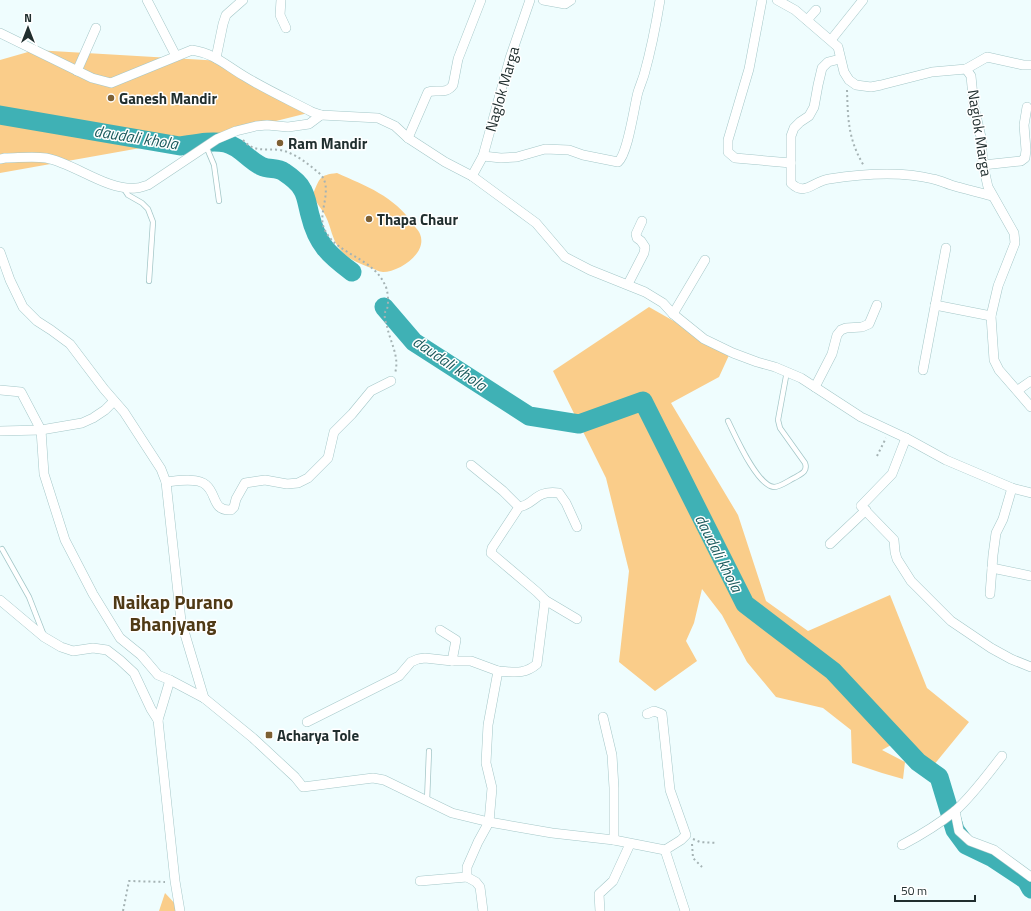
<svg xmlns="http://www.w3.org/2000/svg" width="1031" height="911" font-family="'Titillium Web',sans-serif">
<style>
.green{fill:#facd8a}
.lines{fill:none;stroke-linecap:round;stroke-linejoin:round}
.river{stroke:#3fb1b5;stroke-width:19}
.service-casing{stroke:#a4c7c8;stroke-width:6}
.minor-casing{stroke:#a4c7c8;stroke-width:10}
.path{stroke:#a5b3b4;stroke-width:2;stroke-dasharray:2 3;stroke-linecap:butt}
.service{stroke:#fff;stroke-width:4.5}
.minor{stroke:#fff;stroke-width:9}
.poi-dot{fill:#7d6034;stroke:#fff;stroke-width:1.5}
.labels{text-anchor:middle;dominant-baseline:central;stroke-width:3;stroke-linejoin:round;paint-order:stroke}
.street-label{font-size:15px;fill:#202e2e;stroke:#fff}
.poi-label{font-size:15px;font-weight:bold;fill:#202e2e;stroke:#fff;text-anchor:start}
.water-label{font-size:16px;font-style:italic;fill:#1c5b5d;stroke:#fff}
.district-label{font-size:19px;font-weight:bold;fill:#503a16;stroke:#fff}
</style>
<rect width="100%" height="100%" fill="#effdfe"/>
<g class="green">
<path d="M35,50L222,61L312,112L236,131L0,173V60Z"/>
<path d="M337,173C366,186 394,196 413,224C415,227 419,231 420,234C428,253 399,272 383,272C379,272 375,269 371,268C358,263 347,259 339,248C332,239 331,227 326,217C322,208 315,203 313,194C320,178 319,175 337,173Z"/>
<path d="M649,307L730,353L719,377L671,403L738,515L766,601L808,631L890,595L927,688L969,722L933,766L902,739L882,750L905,762L903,779L882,773L852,763L851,730L823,708L776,697L747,662L722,615L702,589L694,623L686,641L697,661L655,691L619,662L629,571L606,478L553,371Z"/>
<path d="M165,893L179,908L178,911H159Z"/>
</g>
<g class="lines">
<g class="river">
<path d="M0,115L180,146C194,144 210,140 225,143C240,146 248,160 261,166C269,170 277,167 284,172C290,176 299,183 302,189C306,194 308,208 310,215C317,244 329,255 352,272"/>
<path d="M384,307L414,342L529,416L579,424L643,401L745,604L833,671L918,762L939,777L955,830L966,845L993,858L1026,880L1031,889"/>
</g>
<defs>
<g id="service">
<path d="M206,146L214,165L219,201"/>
<path d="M124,189L128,195L142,203L148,209L153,222L149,281"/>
<path d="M728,421C735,435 757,486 774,487C780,487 788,481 794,478C801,474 808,472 805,463L780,428L778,420L787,371"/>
<path d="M2,549L29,597L43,633"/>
<path d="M427,801L429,751"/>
</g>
<g id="minor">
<path d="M147,0L176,56"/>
<path d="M281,0L280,15L286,28"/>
<path d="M543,0L565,4L571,0"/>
<path d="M762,0L749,69L728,140V152L735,158L791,163"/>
<path d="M777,0L795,10L838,47L844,72L849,80L856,85L871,87L881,85L932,72L966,69L971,76L974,107L981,137L983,165L988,187L1014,233L1015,243L998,286L991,316L994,360L999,370L1031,407"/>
<path d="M807,20L816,10"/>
<path d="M0,33L92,78L111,83L192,50C215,54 224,64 244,76C265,89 289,100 312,112L321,115L378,118L395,126L408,138L445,162L472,176L536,223L565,257L590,270L645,292L663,303L673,314L704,339L733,353L757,362L775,367L801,378L861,417L906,438L946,460L1012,488L1031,493"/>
<path d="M831,40L863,0"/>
<path d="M216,58L223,24L226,15L243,0"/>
<path d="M840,59L828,62L822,68L818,85L814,107L809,116L800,122L794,128L791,136V183C805,197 813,181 829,179C861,174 901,171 933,179C939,180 945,183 951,185C964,189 978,192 992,196"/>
<path d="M966,69L987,57L1023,65H1031"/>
<path d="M77,71L96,28"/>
<path d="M408,138L428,92C437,89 446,95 453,85L458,59L481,0"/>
<path d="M483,156L501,158L517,157L545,149L569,150L583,155L618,162C628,154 634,107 638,92C640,86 642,81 644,75C651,50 656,25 660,0"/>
<path d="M0,159L5,158C18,158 33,156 46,158C74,163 107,191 136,188C140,188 144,186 148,185L217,139L236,131L256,126L267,125L288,127L309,124L321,115"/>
<path d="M983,165L1021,161L1025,158L1026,150L1024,125L1027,107"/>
<path d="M472,176L483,156L510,58L530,0"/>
<path d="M0,252L10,280L23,307L37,321L51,330L70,344L104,389L124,412L161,469L166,482L181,621L204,698"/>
<path d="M628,284L644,253L645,247L641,241L637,238L636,234L642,221"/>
<path d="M935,305L991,316"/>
<path d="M673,314L705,260"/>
<path d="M923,370L946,248"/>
<path d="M815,387L832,354L837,335L841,330L846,328L862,327L869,324L877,305"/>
<path d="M0,390L21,392L41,430L44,474L65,540L93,594L120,638L141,655L158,675L170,680L204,698L253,738L295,777L303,787L373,778L384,780L452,813L489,822L552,833L614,840L665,850L685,911"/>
<path d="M1018,390L1031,381"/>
<path d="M0,431L41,430L82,423L93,418L105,410L114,401"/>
<path d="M906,438L892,474L861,506L894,540L895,552L897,559L911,581L951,621L991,648L1011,659L1031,667"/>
<path d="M471,465L503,491L519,507L492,548L491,553L537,592L545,600"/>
<path d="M166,482C176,481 198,477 206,485C217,494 212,511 231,510L234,507L236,499L245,483L265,480L287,484L298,483L308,478L328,458L334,432L352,414L371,391L391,381"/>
<path d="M519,507C536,504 534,490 559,493L566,503L577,527"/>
<path d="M830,544L866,510"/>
<path d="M992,568L1031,576"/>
<path d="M990,594L993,555L996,533L1003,519L1012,488"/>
<path d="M0,600L44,637L61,647L73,651L93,648L107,650L120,660L134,673L151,709L158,720"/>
<path d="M440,630L456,640L452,661H471L498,671"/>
<path d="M170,680L158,720L175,881L180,911"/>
<path d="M647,714L654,711L662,714L670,790L686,835L681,840L665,850"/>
<path d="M603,717L612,755L614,788V840"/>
<path d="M307,722L399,676L411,662L418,659L425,658L452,661"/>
<path d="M955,811L959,831L970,841L994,850L1031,877"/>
<path d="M902,845C921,835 939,824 955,811C972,796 988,774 1002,756"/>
<path d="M420,881L467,877"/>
<path d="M483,911L480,887L476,882L467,877V867L478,842L489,822L492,788L486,763L488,725L498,671C514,672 524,675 537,664L545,600L577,619"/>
<path d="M600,911L599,894L613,881L630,844"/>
</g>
</defs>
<use href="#service" class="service-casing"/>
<use href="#minor" class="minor-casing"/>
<g class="path">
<path d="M847,90C848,120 848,139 864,166"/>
<path d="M243,140C254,153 265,148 280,150C295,153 307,163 319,173C335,187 317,213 324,228C335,255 372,256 385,285C388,290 389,303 387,309C386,312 385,310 385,314C384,318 386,323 387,326C390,342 400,357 395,373"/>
<path d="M877,456L886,438"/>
<path d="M693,839L700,842L717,843"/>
<path d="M692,844L693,858L702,867"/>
<path d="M123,911L129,881L165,882"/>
</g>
<use href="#service" class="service"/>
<use href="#minor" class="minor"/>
</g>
<g class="poi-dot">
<circle cx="111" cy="98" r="4"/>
<circle cx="280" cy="143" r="4"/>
<circle cx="369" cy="219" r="4"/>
<rect x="265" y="731" width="8" height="8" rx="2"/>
</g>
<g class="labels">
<g class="street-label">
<text transform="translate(502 89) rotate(-74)">Naglok Marga</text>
<text transform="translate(980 133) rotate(81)">Naglok Marga</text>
</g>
<g class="poi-label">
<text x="119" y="98">Ganesh Mandir</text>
<text x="288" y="143">Ram Mandir</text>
<text x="377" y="219">Thapa Chaur</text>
<text x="277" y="735">Acharya Tole</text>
</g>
<g class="water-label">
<text transform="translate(136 137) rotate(9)">daudali khola</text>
<text transform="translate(450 363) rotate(34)">daudali khola</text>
<text transform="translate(719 553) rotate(63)">daudali khola</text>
</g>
<g class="district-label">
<text x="173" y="601">Naikap Purano<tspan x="173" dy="22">Bhanjyang</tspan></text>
</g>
</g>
<g transform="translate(28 28)" stroke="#ffffff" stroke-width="3" paint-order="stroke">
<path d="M0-3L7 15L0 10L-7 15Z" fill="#202e2e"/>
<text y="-6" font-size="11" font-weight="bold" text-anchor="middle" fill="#202e2e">N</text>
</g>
<path d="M895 895v6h80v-6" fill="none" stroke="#202e2e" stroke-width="2"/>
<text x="901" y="895" font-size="12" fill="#202e2e" stroke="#ffffff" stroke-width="3" paint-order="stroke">50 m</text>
</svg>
